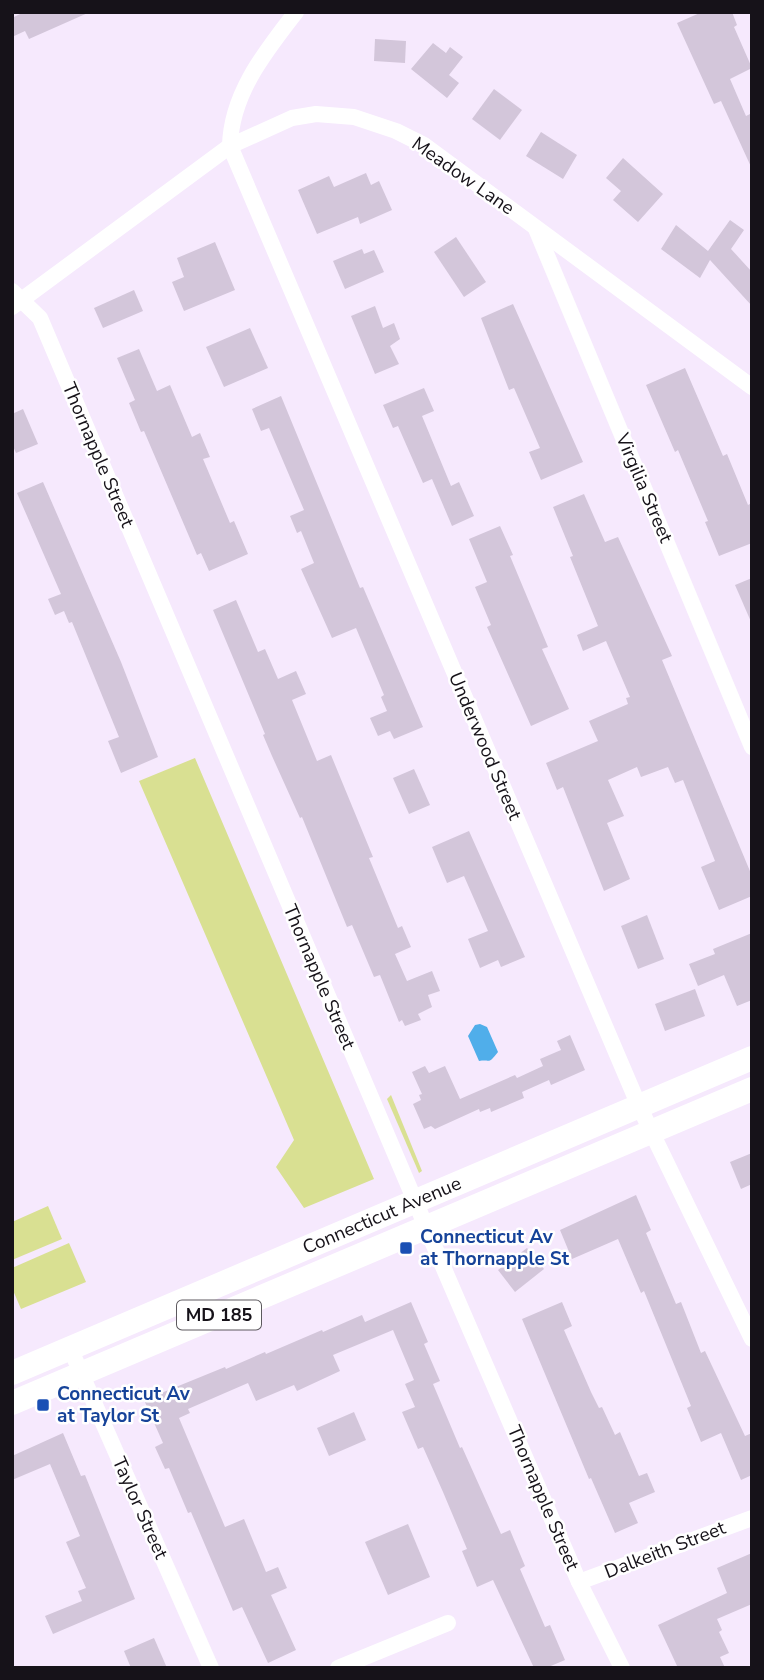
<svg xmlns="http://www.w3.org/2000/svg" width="764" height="1680" font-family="'Nunito Sans',sans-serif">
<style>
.green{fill:#d9e092}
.water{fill:#50aeea}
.building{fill:#d3c6da}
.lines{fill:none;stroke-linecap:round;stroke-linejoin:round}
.minor{stroke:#fff;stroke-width:16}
.primary{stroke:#fff;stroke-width:24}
.transit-dot{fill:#1a4fb4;stroke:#fff;stroke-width:2.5}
.labels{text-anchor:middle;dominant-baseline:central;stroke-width:5;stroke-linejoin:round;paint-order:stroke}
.shield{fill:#fff;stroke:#5c595e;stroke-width:2}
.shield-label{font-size:18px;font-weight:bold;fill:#161219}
.street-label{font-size:19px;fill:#161219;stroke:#fff}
.transit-label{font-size:19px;font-weight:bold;fill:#164399;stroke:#fff;text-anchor:start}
</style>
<rect width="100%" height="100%" fill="#f6e9fd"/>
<g class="green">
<path d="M195,758L374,1179L304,1208L276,1167L294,1140L139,781Z"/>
<path d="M391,1095L422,1171L419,1173L387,1099Z"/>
<path d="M48,1206L62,1239L12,1260V1222Z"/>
<path d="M69,1243L86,1282L21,1309L12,1288V1268Z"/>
</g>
<path class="water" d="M480,1024L487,1027L498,1052C488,1065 491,1059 479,1061L468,1036L475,1025Z"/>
<g class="building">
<path d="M24,12H90L29,39L25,31L12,37V18Z"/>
<path d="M702,12H732L737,25L734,27L752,68L730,79L746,116L752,113V169L721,101L714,104L677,23Z"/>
<path d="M375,39L406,41L405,63L374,61Z"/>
<path d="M433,43L446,53L450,47L463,57L449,75L459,83L447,98L411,69Z"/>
<path d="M494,89L522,110L500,140L472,119Z"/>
<path d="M541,132L577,155L563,179L526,156Z"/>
<path d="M623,158L663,194L638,222L613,200L621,191L606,178Z"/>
<path d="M366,173L371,185L379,181L392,210L360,224L358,217L317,234L298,190L329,176L334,187Z"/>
<path d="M730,220L744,230L731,249L752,272V306L710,260L700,278L661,249L676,225L708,251Z"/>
<path d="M456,237L486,282L464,297L434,252Z"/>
<path d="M215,242L235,290L184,311L172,282L184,277L177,258Z"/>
<path d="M362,249L364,254L374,250L384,272L345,289L333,261Z"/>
<path d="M134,290L143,311L103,328L94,308Z"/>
<path d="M513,304L583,462L541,480L529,452L540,448L514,388L509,390L481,318Z"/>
<path d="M375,306L383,328L394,323L400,339L390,346L399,364L375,374L351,316Z"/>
<path d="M250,328L268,368L224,387L206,347Z"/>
<path d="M139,349L157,391L170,385L192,437L200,433L210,457L203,459L230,523L234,521L248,554L209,571L201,553L197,555L144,431L141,432L129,403L135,400L117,358Z"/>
<path d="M685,368L723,456L727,454L748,505L752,503V543L719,556L705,522L708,521L678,450L675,452L646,385Z"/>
<path d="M424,388L434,411L422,416L451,486L459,482L474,516L452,526L432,479L423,483L398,426L393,428L383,405Z"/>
<path d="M281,396L360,588L363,587L423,727L394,739L390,731L378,736L370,718L387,711L381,697L384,695L356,628L332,638L301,569L314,563L301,531L297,533L290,516L304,510L269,428L261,431L252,409Z"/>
<path d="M23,409L38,444L16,453L12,444V414Z"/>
<path d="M43,482L121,662L158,757L121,773L108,741L119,737L72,622L69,623L64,611L55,615L48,599L61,594L17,493Z"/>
<path d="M584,494L605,542L618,537L672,656L662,660L752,876V896L719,910L701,867L715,861L683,780L675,783L668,767L641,777L637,767L608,780L624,816L607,823L630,879L604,891L563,787L557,790L546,763L598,741L589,721L628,704L626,698L630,697L606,641L583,651L577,635L598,626L570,557L573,556L553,507Z"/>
<path d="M500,526L513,555L510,556L548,647L542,649L569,709L531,726L487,627L491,625L475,587L487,582L469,539Z"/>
<path d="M752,578V624L735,585Z"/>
<path d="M236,600L258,652L265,649L278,679L296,671L306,694L292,700L317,761L331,755L373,857L369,858L398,928L402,926L411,947L395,954L407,981L432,971L440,991L428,995L432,1007L418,1014L421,1020L405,1026L402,1020L399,1022L380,975L374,977L352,925L347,927L302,817L300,818L272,756L263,735L265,734L213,610Z"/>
<path d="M414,769L430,805L409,814L393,778Z"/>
<path d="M469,831L525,957L501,967L498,960L480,968L468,939L488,931L464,876L447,883L432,847Z"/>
<path d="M647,915L664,959L638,969L621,926Z"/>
<path d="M752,933V1000L737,1006L724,975L698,986L689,964L715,954L713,949Z"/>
<path d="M695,989L705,1016L665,1031L655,1004Z"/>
<path d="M570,1035L585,1070L551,1085L549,1080L522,1092L524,1098L491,1112L490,1108L480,1112L479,1109L435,1129L431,1126L424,1129L413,1104L421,1100L419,1095L422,1094L412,1072L425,1066L429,1073L445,1066L460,1099L515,1075L517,1078L543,1066L540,1059L561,1050L557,1041Z"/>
<path d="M752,1153V1184L741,1189L730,1162Z"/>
<path d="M636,1195L651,1230L646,1233L676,1304L681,1302L701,1353L705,1351L745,1436L752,1433V1475L741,1480L721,1433L701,1442L687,1408L691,1406L644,1291L641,1293L618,1239L572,1259L560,1230Z"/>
<path d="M527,1248L544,1269L515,1292L498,1270Z"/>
<path d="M411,1302L428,1342L424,1344L440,1381L433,1384L460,1448L462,1447L501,1534L510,1530L525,1566L520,1569L545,1627L550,1625L565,1660L546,1668H534L493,1580L477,1587L462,1551L467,1549L443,1492L423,1447L418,1449L402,1412L415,1407L405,1384L414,1380L393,1330L333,1355L340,1371L297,1391L294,1385L256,1401L248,1383L188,1409L190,1413L179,1418L225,1527L244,1519L266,1572L278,1567L287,1588L271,1595L296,1650L268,1663L242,1607L233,1611L191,1512L188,1513L169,1468L165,1469L155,1447L163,1443L144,1400L225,1367L226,1369L265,1352L266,1354L322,1330L323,1332L362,1315L365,1322Z"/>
<path d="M562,1302L572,1326L564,1330L591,1392L599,1408L602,1407L615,1435L620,1432L639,1476L647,1473L655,1492L629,1503L638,1523L615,1533L591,1478L589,1479L522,1319Z"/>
<path d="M354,1412L366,1440L329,1456L317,1428Z"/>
<path d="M63,1433L81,1476L85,1475L135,1599L53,1634L45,1616L82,1601L78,1591L86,1588L66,1542L80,1536L50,1464L12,1480V1456Z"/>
<path d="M408,1524L430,1577L388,1595L365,1542Z"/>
<path d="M752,1553V1604L717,1619L722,1630L719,1632L729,1653L720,1657L725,1668H678L658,1625L727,1593L717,1568Z"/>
<path d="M154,1638L167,1668H131L124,1651Z"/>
</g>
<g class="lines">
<g class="minor">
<path d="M296,12C265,52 231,94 230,146L639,1106L752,1339"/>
<path d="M536,229L752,747"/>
<path d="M12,291L40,318L438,1255L579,1582L622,1668"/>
<path d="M12,307L230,146L292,118L316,114L354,117L396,131L424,145L752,387"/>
<path d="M70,1348L211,1668"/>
<path d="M579,1582L752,1518"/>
<path d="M338,1668L448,1623"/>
</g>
<g class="primary">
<path id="s1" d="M12,1373L752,1058"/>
<path d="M12,1403L752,1089"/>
</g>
</g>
<g class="transit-dot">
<rect x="399" y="1241" width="14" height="14" rx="3.5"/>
<rect x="36" y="1398" width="14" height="14" rx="3.5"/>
</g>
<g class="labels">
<rect class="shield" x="177" y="1300.5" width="84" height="29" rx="5"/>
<g class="shield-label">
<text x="219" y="1315">MD 185</text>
</g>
<g class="street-label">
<text transform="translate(463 176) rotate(35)">Meadow Lane</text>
<text transform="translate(98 455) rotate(67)">Thornapple Street</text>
<text transform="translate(644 488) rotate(67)">Virgilia Street</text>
<text transform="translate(485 746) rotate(67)">Underwood Street</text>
<text transform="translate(319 977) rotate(67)">Thornapple Street</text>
<text stroke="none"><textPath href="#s1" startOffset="402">Connecticut Avenue</textPath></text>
<text transform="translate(543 1498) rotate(67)">Thornapple Street</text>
<text transform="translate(140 1508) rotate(66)">Taylor Street</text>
<text transform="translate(665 1550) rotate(-21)">Dalkeith Street</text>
</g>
<g class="transit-label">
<text x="420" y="1237">Connecticut Av<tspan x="420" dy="22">at Thornapple St</tspan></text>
<text x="57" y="1394">Connecticut Av<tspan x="57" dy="22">at Taylor St</tspan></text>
</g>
</g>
<rect width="764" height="1680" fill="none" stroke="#161219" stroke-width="28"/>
</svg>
